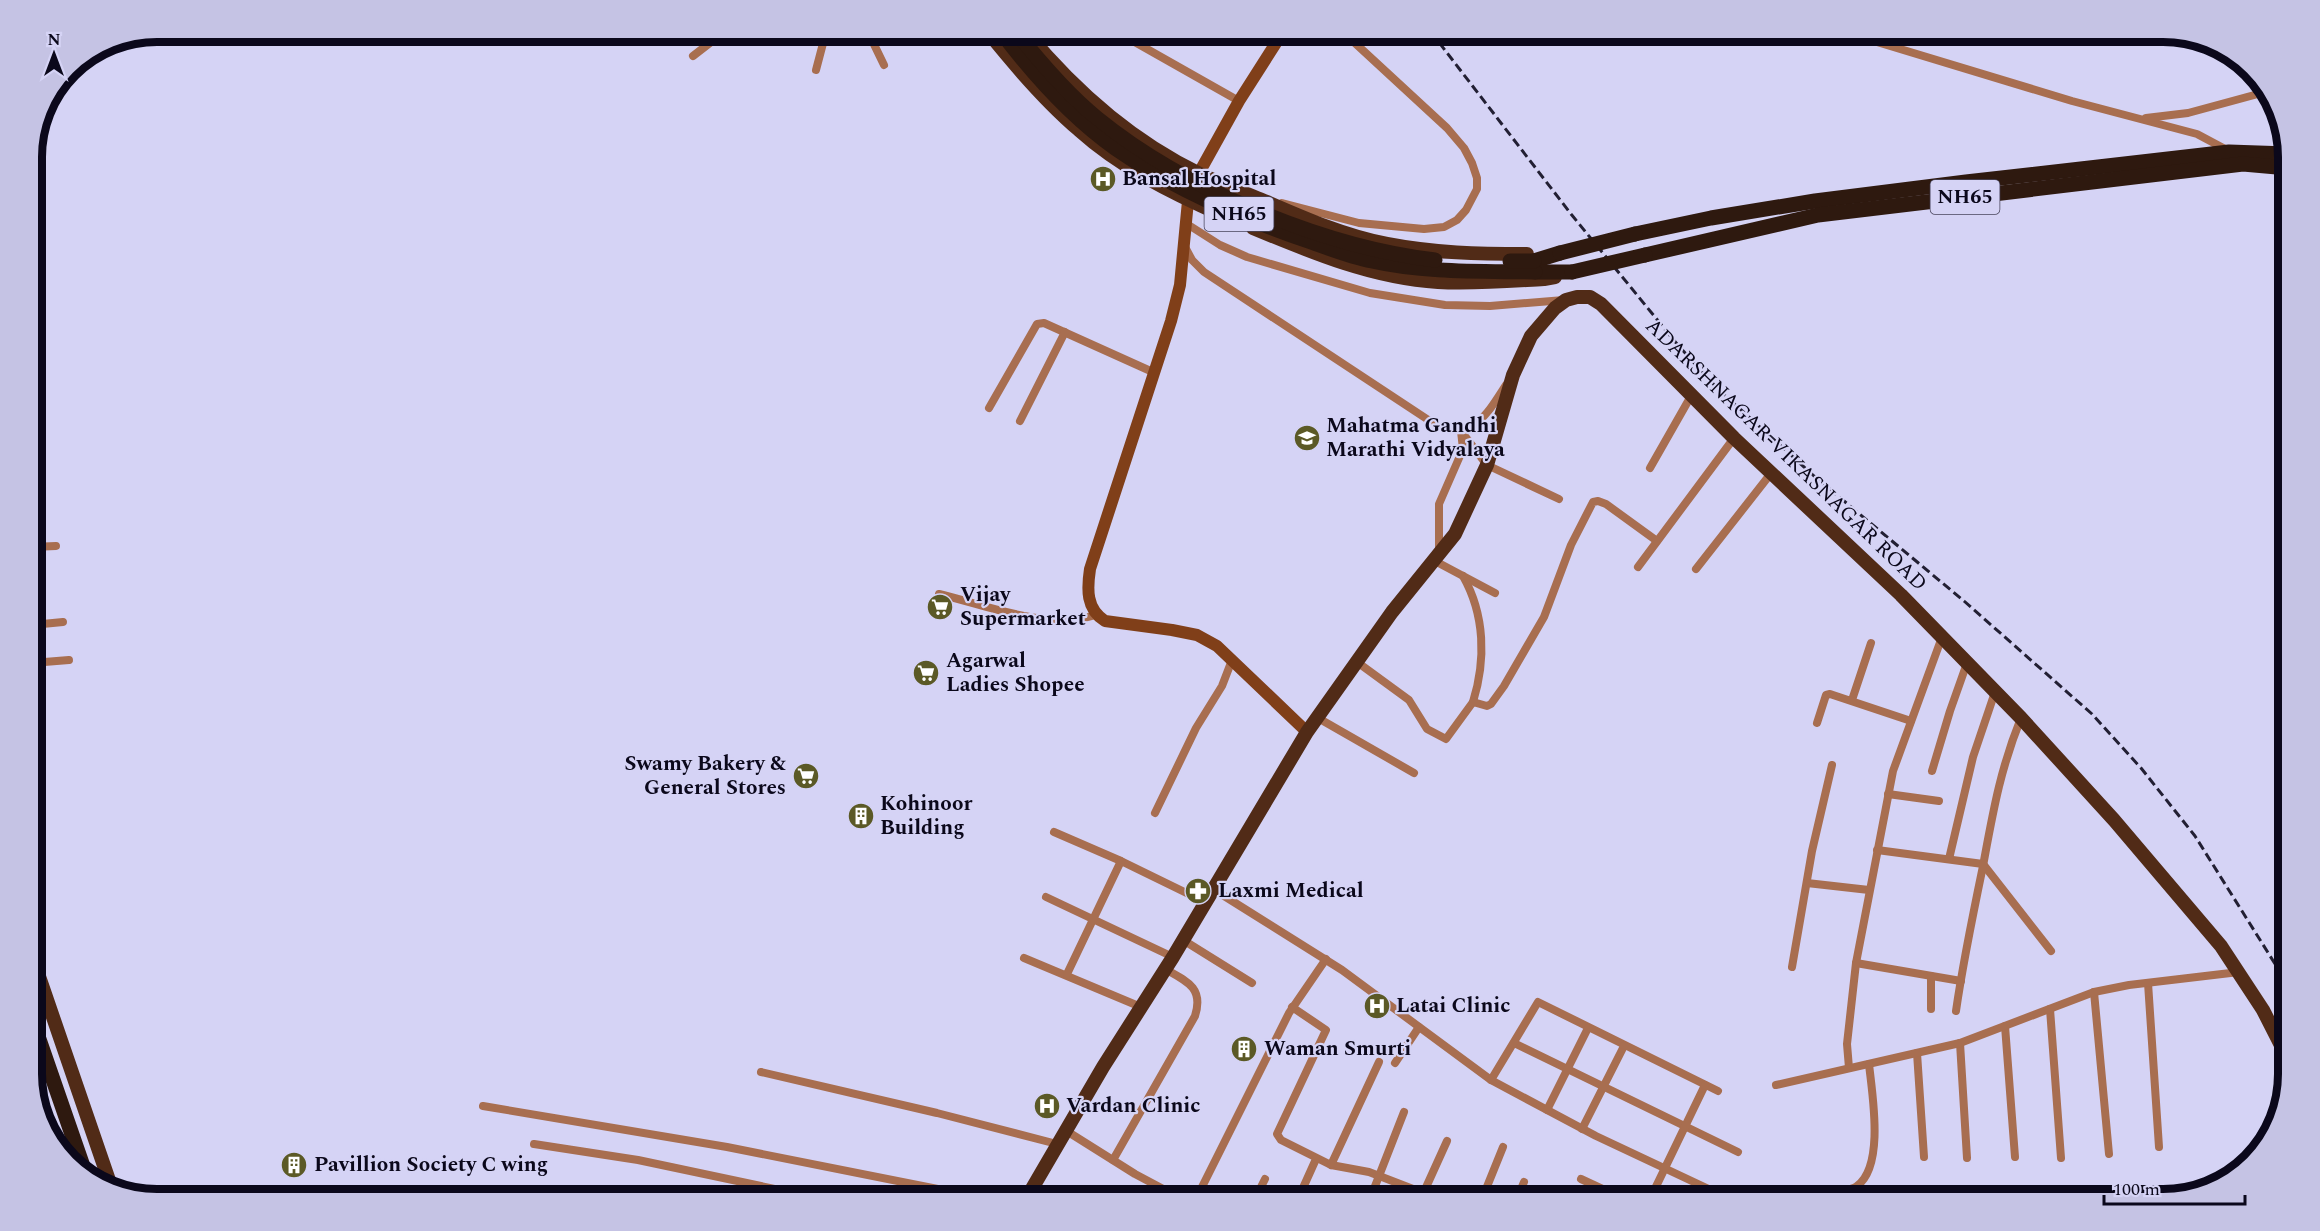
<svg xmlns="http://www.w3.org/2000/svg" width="2320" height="1231" font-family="Spectral,serif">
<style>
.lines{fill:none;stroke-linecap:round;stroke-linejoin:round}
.street{stroke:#a86e50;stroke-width:8}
.secondary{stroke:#803f19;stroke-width:12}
.primary{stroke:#512b17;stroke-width:14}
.highway{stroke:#2e190f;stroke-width:15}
.rail{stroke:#221f33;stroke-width:3;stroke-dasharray:9 4.5;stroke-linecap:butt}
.highway-bridge{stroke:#2e190f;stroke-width:15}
.labels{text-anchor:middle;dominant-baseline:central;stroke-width:4.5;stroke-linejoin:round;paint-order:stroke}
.shield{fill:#d5d3f5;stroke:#48455c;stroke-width:1.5}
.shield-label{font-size:20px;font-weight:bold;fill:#0b081b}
.poi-label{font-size:21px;font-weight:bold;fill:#0b081b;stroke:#d5d3f5;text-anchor:start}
.street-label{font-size:21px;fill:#0b081b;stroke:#d5d3f5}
.rim{fill:none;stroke:#0b081b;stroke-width:8}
</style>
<rect width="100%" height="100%" fill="#d5d3f5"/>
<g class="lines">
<g class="street">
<path d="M868,32L884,65"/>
<path d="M1117,32L1239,101"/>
<path d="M1844,32L2072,101L2197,134L2227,150"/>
<path d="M1036,44L1050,32"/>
<path d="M693,56L724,32"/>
<path d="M816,70L826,32"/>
<path d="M2146,118L2188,113L2269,91"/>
<path d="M1282,203L1359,223L1424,229L1444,227L1457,220L1466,210L1477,189V178L1472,163L1464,148L1447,128L1343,32"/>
<path d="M1187,224L1220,245L1247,257L1370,293L1445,305L1490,306L1564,300"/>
<path d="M1185,247L1192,260L1204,272L1439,427C1475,439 1489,411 1506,385"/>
<path d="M989,408L1037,324L1044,323L1155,373"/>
<path d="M1020,421L1065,332"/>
<path d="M1461,431L1487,465L1559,499"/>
<path d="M1650,468L1691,396"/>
<path d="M32,547L56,546"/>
<path d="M1439,553V504L1463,449L1461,431"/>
<path d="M1433,560L1495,593"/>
<path d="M1638,567L1734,438"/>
<path d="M1696,569L1772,472"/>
<path d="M1463,576C1485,615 1486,660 1473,702"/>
<path d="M939,594C989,606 1045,630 1096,615"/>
<path d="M32,625L63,622"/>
<path d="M1357,662L1409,700L1427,729L1446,739L1473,702L1487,706L1491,704L1504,686L1544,617L1571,545L1593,502L1598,501L1606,504L1657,541"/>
<path d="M32,663L69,660"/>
<path d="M1852,700L1871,643"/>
<path d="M1318,718L1414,773"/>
<path d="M1817,723L1826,695L1830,694L1911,721"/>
<path d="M1932,771L1950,711L1967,663"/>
<path d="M1888,794L1939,801"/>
<path d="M1155,813L1196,728L1222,686L1232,660"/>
<path d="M1054,832L1121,861L1205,902"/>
<path d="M1877,850L1983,864L2051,951"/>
<path d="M1949,859L1973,757L1995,692"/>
<path d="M1807,883L1869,890"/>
<path d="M1213,889L1342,970L1491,1080L1596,1136L1730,1199"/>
<path d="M1046,897L1173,957"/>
<path d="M1183,940L1252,983"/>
<path d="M1024,958L1141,1007"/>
<path d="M1856,963L1961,981"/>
<path d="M1792,967L1812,851L1832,765"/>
<path d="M1067,974L1121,861"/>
<path d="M1931,976V1009"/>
<path d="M2148,983L2159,1147"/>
<path d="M2094,992L2109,1154"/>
<path d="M1292,1007L1326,1030L1277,1134L1281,1140L1331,1165L1369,1172L1439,1199"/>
<path d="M2050,1009L2061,1158"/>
<path d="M1956,1011C1963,962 1973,914 1983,866C1993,812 2000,770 2021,718"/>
<path d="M2005,1026L2015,1157"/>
<path d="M1514,1043L1738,1152"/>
<path d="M1960,1043L1967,1158"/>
<path d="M1917,1053L1924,1157"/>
<path d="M1395,1063L1419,1027"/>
<path d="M1849,1068L1847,1044L1856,963L1893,771L1942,637"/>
<path d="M761,1072L937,1113L1057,1144"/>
<path d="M1491,1080L1538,1002L1718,1091"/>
<path d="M1776,1085L1960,1043L2094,992L2129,985L2239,972"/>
<path d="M483,1106L727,1147L988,1199"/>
<path d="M1547,1110L1588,1028"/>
<path d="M1582,1129L1624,1046"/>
<path d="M1065,1130L1135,1174L1182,1199"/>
<path d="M534,1144L638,1160L822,1199"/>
<path d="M1113,1160L1195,1016C1204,988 1187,981 1165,969"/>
<path d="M1331,1165L1379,1062"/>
<path d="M1581,1179L1624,1199"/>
<path d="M1423,1194L1447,1141"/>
<path d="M1196,1199L1289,1013L1326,959"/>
<path d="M1255,1199L1265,1179"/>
<path d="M1298,1199L1316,1159"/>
<path d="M1370,1199L1404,1112"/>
<path d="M1482,1199L1503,1147"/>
<path d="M1517,1199L1524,1182"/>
<path d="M1650,1199L1705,1085"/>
<path d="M1831,1199L1835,1192C1842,1189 1851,1191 1857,1186C1885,1166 1872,1093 1869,1064"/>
<path d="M1881,1199L1882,1191"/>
</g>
<path class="secondary" d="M1283,32L1239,101L1199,173L1188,201L1180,285L1171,321L1090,569C1087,589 1086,609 1105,621L1172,630L1197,635L1217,646L1307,732"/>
<g class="primary">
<path d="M988,32C1016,67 1045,101 1079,130C1120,167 1172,193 1222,215"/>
<path d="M1026,32C1074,90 1131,141 1200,174C1222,184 1245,193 1267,202C1306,219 1345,236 1387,244C1433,253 1480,254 1527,254"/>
<path d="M1253,228C1313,253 1373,278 1438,282C1474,284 1509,281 1544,279L1555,277"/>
<path d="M32,956L112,1189"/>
<path d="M1026,1199L1103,1067L1173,957L1307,732L1392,612L1455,534L1487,465L1513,375L1531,336L1555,308L1566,300L1577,297H1590L1601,304L1734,438L1901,595L2021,718L2114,820L2221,946L2263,1010L2288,1059"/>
</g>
<g class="highway">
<path d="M1635,234L1711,218L1815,201L1966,182L2229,152L2288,154"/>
<path d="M1645,255L1818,215L2243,164L2288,168"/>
<path d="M1534,261L1560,253"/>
<path d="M1535,272H1572"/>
<path d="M32,1019L85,1172"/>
</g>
<path class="rail" d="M1431,32L1571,214L1677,344L1717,388L1814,476L1964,601L2092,714L2141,768L2195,836L2277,967L2288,991"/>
<g class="highway-bridge">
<path d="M1001,32C1033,74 1071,117 1115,148C1174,189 1244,219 1311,242C1331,249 1351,257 1372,261C1425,273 1481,271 1535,272"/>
<path d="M1016,32C1040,62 1067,94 1097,118C1184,189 1324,247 1435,260"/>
<path d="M1560,253L1635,234"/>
<path d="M1510,261H1534"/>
<path d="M1572,272L1645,255"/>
</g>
</g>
<defs>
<symbol id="hospital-disc" viewBox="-11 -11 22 22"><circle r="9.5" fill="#5b5926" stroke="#d5d3f5"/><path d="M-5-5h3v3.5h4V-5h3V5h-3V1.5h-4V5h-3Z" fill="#fff"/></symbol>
<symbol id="school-disc" viewBox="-11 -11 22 22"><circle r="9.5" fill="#5b5926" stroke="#d5d3f5"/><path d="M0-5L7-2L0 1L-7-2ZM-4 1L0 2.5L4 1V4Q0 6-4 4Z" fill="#fff"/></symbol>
<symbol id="supermarket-disc" viewBox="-11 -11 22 22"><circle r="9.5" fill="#5b5926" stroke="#d5d3f5"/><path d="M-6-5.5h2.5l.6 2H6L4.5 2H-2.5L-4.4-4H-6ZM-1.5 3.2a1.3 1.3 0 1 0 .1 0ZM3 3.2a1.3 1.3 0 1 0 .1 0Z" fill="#fff"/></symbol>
<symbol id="building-disc" viewBox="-11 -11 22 22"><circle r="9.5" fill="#5b5926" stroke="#d5d3f5"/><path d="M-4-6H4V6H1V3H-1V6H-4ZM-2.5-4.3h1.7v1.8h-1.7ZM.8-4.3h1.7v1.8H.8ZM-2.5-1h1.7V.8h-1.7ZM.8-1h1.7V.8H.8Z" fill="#fff"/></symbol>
<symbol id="pharmacy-disc" viewBox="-11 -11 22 22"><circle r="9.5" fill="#5b5926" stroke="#d5d3f5"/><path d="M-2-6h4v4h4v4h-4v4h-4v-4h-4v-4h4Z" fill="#fff"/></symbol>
</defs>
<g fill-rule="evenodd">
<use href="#hospital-disc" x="1088" y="164" width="30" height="30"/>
<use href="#school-disc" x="1292" y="423" width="30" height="30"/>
<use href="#supermarket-disc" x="925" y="592" width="30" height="30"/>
<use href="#supermarket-disc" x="911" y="658" width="30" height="30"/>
<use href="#supermarket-disc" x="791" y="761" width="30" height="30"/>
<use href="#building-disc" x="846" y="801" width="30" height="30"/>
<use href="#pharmacy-disc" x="1183" y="876" width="30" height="30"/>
<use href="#hospital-disc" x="1362" y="991" width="30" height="30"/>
<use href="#building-disc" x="1229" y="1034" width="30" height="30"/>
<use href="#hospital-disc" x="1032" y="1091" width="30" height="30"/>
<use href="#building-disc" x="279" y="1150" width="30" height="30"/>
</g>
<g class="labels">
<g class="shield">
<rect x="1930.5" y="180" width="69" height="34" rx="4.5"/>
<rect x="1204.5" y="197" width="69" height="34" rx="4.5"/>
</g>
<g class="shield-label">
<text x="1965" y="197">NH65</text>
<text x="1239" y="214">NH65</text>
</g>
<g class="poi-label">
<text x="1122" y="179">Bansal Hospital</text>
<text x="1326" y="426">Mahatma Gandhi<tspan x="1326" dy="24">Marathi Vidyalaya</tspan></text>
<text x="960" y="595">Vijay<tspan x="960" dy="24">Supermarket</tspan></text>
<text x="946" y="661">Agarwal<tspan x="946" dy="24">Ladies Shopee</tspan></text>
<text x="786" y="764" text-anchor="end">Swamy Bakery &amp;<tspan x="786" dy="24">General Stores</tspan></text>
<text x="880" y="804">Kohinoor<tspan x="880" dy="24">Building</tspan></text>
<text x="1218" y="891">Laxmi Medical</text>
<text x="1396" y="1006">Latai Clinic</text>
<text x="1264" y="1049">Waman Smurti</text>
<text x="1066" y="1106">Vardan Clinic</text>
<text x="314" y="1165">Pavillion Society C wing</text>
</g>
<g class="street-label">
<text transform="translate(1786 455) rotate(44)">ADARSHNAGAR-VIKASNAGAR ROAD</text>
</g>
</g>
<path d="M0 0H2320V1231H0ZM157 42H2163A115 115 0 0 1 2278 157V1074A115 115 0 0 1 2163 1189H157A115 115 0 0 1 42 1074V157A115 115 0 0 1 157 42Z" fill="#c5c3e4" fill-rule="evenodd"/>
<path class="rim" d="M157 42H2163A115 115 0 0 1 2278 157V1074A115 115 0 0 1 2163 1189H157A115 115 0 0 1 42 1074V157A115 115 0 0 1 157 42Z"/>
<g transform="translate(54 54)" stroke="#d5d3f5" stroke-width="4.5" paint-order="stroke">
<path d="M0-4.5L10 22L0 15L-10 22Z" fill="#0b081b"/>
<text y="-9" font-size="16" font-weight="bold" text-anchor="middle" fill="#0b081b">N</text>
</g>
<path d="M2104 1195v9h141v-9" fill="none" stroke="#0b081b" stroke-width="3"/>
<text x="2113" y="1195" font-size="18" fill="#0b081b" stroke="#d5d3f5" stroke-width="4.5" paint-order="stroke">100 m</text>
</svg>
